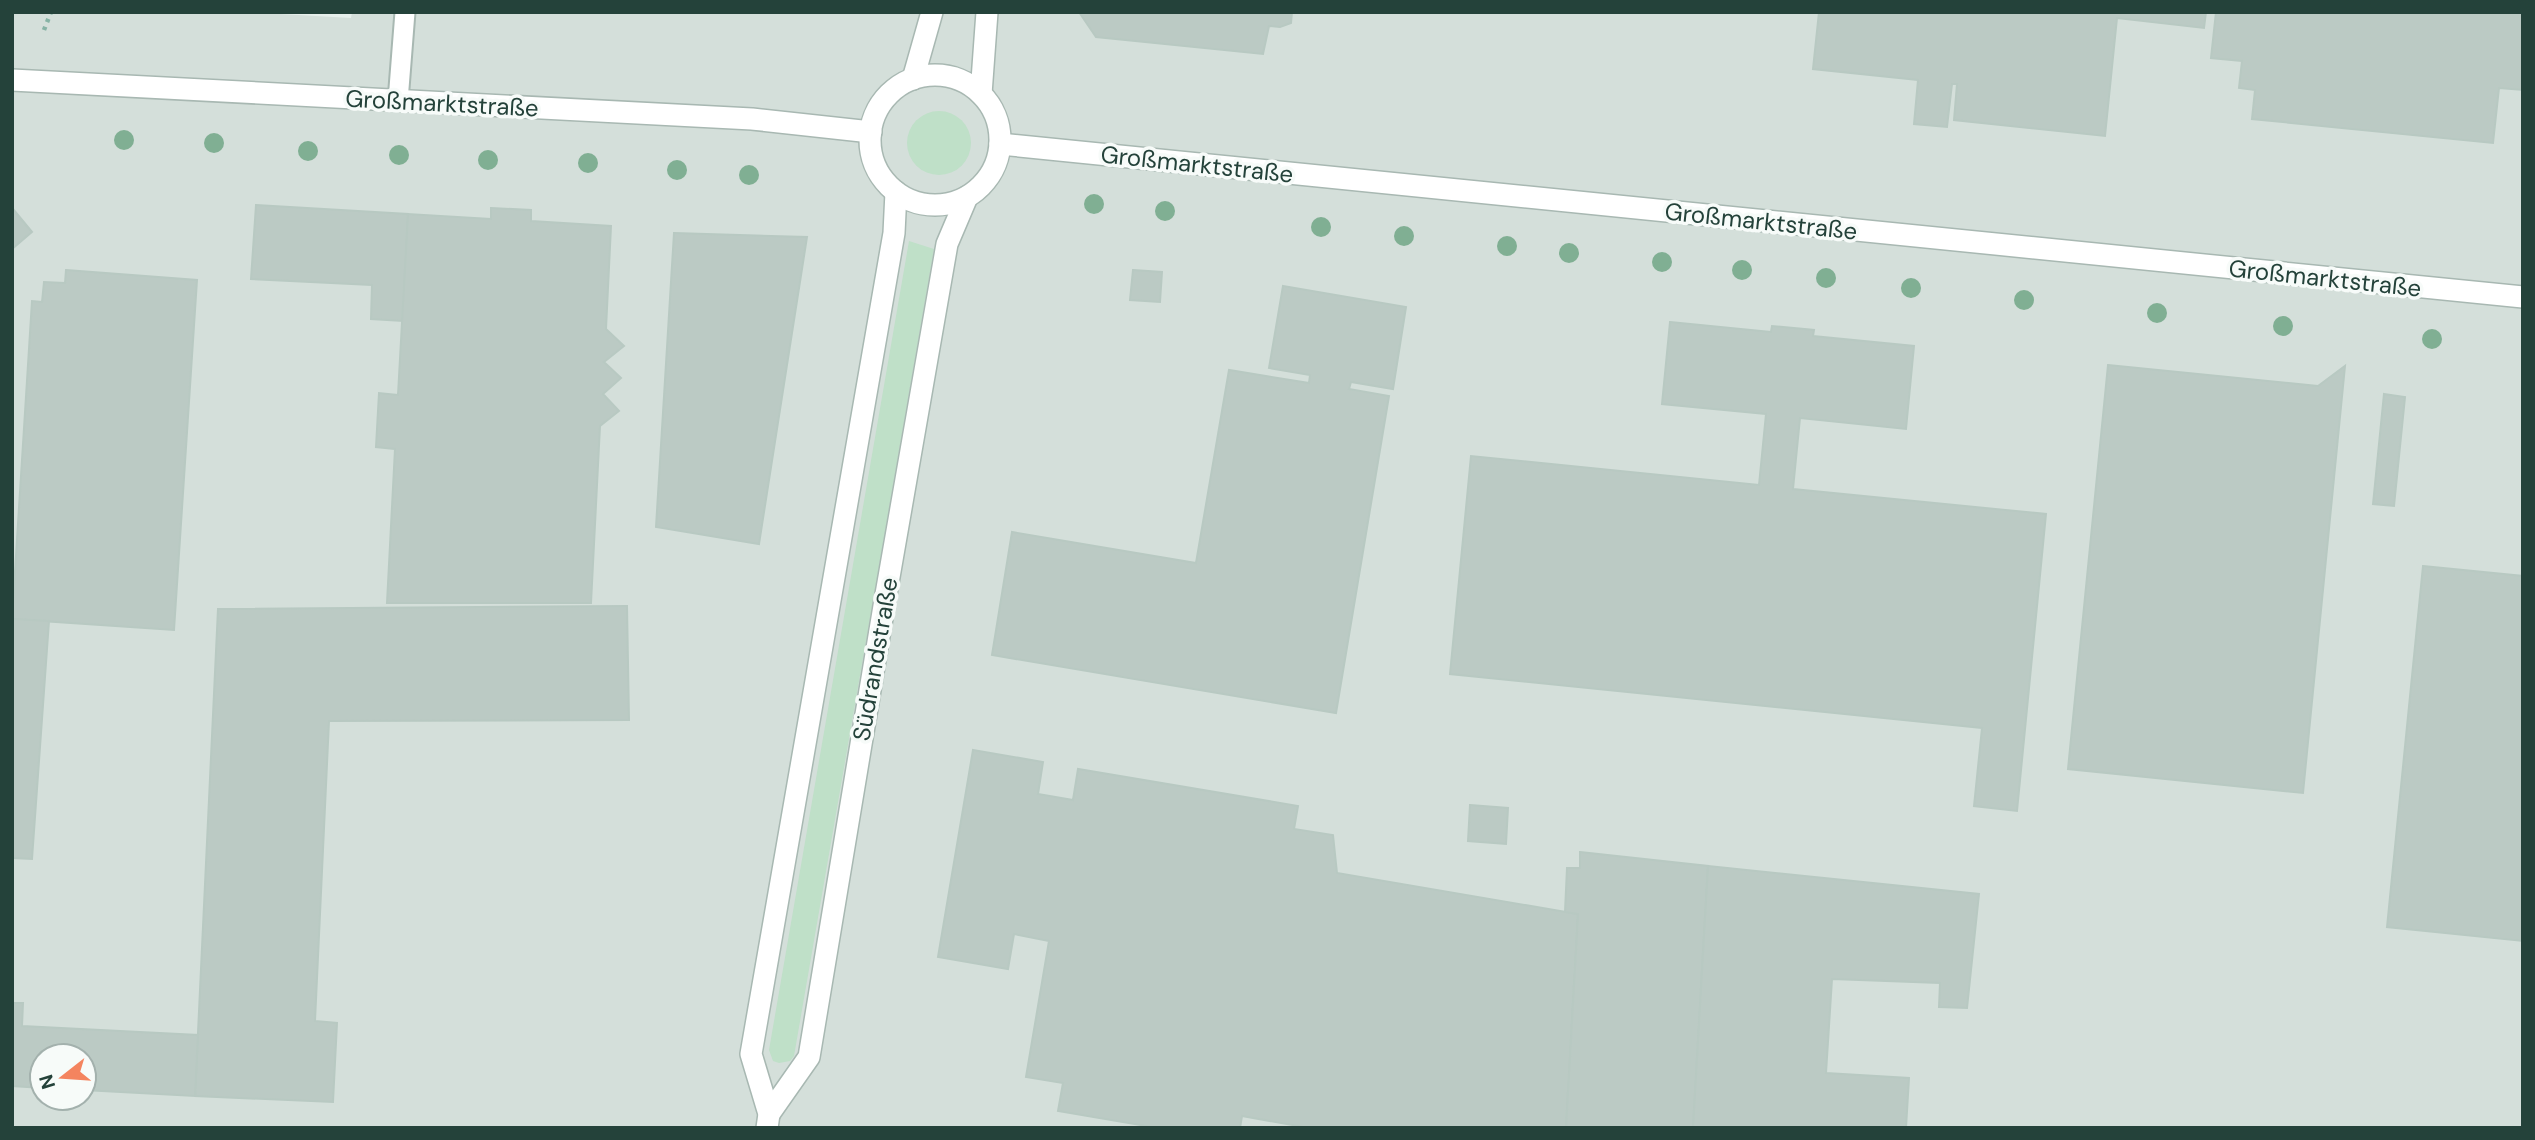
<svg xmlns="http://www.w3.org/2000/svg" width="2535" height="1140" font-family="'DM Sans',sans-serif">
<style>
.built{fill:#d4dfda;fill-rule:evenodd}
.green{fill:#bfe0c8}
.building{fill:#bbcac4;stroke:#b8c9c2;stroke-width:2}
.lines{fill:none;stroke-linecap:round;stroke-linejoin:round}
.service-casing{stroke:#a8b8b2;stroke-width:23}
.minor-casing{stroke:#a8b8b2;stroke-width:24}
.path{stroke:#86b3a5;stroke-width:4.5;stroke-dasharray:3.5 5;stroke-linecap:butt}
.service{stroke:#fff;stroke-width:19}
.minor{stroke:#fff;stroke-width:21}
.tree{fill:#80af93}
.labels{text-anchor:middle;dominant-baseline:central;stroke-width:7;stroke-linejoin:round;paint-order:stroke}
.street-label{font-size:24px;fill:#24423a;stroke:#f7fbf9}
</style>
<rect width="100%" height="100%" fill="#e6efeb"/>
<path class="built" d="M12,12H245L351,18L352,12H2523V1128H12ZM42,1056H84V1098H42Z"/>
<g class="green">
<circle cx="939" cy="143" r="32"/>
<path d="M909,241L934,249L794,1056L790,1061L779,1063L773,1061L769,1050Z"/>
</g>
<g class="building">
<path d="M1079,12H1292L1291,23L1280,27L1269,26L1263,54L1096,37Z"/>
<path d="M1819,12H2206L2204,28L2117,18L2105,136L1954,120L1957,84H1952L1947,127L1914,124L1918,80L1813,69Z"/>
<path d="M2216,12H2523V90L2499,88L2493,143L2252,119L2255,90L2239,88L2242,61L2211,58Z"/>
<path d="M256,205L408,214L403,321L371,319L372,285L251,279Z"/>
<path d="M491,208L531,210V221L611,226L606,329L624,346L604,362L621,378L603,394L619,411L600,426L591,603H387L395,449L376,447L379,393L398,395L408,214L491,219Z"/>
<path d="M13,209L32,232L12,249V210Z"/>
<path d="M674,233L807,237L759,544L656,527Z"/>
<path d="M66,270L197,280L174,630L12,619L32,301L42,302L44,282L65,283Z"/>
<path d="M1133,270L1162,272L1160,302L1130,300Z"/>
<path d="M1283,286L1406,307L1393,389L1351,382L1349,389L1389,396L1336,713L992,655L1012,532L1196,563L1229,370L1309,383L1310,375L1269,368Z"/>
<path d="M1670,322L1771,332L1772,326L1814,330L1813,336L1914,346L1906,429L1800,418L1793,489L2046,514L2017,811L1974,806L1982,728L1450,674L1471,456L1759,485L1766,414L1662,404Z"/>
<path d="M2108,365L2318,386L2345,366L2303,793L2068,769Z"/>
<path d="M2384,394L2405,397L2394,506L2373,504Z"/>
<path d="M2423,566L2523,576V941L2387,927Z"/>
<path d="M627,606L629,720L329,721L315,1021L337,1023L333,1102L195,1096L218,609Z"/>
<path d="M12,619L49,621L32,859L12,858Z"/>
<path d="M973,750L1043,762L1038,794L1073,800L1078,769L1298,806L1294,829L1333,835L1337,873L1578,914L1566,1128H1309L1242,1116L1240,1128H1158L1058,1111L1063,1083L1026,1077L1049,941L1014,934L1008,969L938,957Z"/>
<path d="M1470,805L1508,808L1506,844L1468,841Z"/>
<path d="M1580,852L1708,866L1693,1128H1566L1578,914L1565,912L1567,868H1580Z"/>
<path d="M1708,866L1979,894L1967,1008L1939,1007L1940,983L1832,979L1826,1073L1909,1078L1906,1128H1693Z"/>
<path d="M12,1003H23L22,1026L198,1035L195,1096L84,1090V1056H42V1088L12,1086Z"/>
</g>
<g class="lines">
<defs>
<path id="service" d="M398,101L405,12"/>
<g id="minor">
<circle cx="935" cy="140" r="65"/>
<path d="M913,79L932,12"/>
<path d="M12,80L752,119L871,132"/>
<path d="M981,94L987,12"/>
<path d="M1000,144L2523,297"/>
<path d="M769,1114L809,1057L885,600L947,244L967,197"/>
<path d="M767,1128L769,1114L751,1054L894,233L896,192"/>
</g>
</defs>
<use href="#service" class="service-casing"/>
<use href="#minor" class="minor-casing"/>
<path class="path" d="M44,30L51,12"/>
<use href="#service" class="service"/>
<use href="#minor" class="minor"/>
</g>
<g class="tree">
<circle cx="124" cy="140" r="10"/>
<circle cx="214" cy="143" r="10"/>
<circle cx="308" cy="151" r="10"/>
<circle cx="399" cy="155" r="10"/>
<circle cx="488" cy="160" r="10"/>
<circle cx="588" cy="163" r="10"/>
<circle cx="677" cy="170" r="10"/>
<circle cx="749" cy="175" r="10"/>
<circle cx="1094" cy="204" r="10"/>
<circle cx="1165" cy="211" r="10"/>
<circle cx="1321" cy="227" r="10"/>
<circle cx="1404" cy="236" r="10"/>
<circle cx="1507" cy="246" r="10"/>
<circle cx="1569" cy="253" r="10"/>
<circle cx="1662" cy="262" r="10"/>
<circle cx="1742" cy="270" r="10"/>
<circle cx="1826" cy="278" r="10"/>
<circle cx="1911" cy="288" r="10"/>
<circle cx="2024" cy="300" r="10"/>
<circle cx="2157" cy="313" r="10"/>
<circle cx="2283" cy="326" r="10"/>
<circle cx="2432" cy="339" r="10"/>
</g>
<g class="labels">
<g class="street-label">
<text transform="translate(442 103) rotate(3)">Großmarktstraße</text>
<text transform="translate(1197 164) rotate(6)">Großmarktstraße</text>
<text transform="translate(1761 221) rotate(6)">Großmarktstraße</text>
<text transform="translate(2325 278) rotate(6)">Großmarktstraße</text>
<text transform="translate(875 659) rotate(-80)">Südrandstraße</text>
</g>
</g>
<rect width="2535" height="1140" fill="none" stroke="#24423a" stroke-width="28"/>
<g transform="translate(63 1077) rotate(253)"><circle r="33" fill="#f7fbf9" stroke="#a3b1ad" stroke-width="2"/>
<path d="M0-5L12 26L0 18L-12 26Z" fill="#f4845f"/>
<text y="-10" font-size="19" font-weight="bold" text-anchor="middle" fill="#24423a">N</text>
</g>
</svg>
